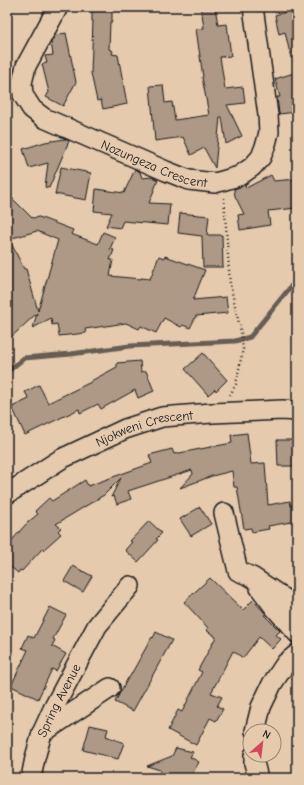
<svg xmlns="http://www.w3.org/2000/svg" width="304" height="785" font-family="'Comic Neue',sans-serif">
<style>
.lines{fill:none;stroke-linecap:round;stroke-linejoin:round}
.stream{stroke:#665d52;stroke-width:5}
.building{fill:#ad9985;stroke:#1c1c1c;fill-rule:evenodd}
.minor-casing{stroke:#1c1c1c;stroke-width:22}
.path{stroke:#1c1c1c;stroke-width:2.5;stroke-dasharray:1 3;stroke-linecap:butt}
.minor{stroke:#e5caad;stroke-width:19}
.labels{text-anchor:middle;dominant-baseline:central;stroke-width:3.5;stroke-linejoin:round;paint-order:stroke}
.street-label{font-size:13px;fill:#1c1c1c;stroke:#e5caad}
</style>
<rect width="100%" height="100%" fill="#e5caad"/>
<filter id="ink" filterUnits="userSpaceOnUse"><feTurbulence type="fractalNoise" baseFrequency=".025" numOctaves="2"/><feDisplacementMap in="SourceGraphic" scale="8" xChannelSelector="R" yChannelSelector="G"/><feConvolveMatrix kernelMatrix="1 2 1 2 8 2 1 2 1" color-interpolation-filters="sRGB"/></filter>
<g filter="url(#ink)">
<g class="lines">
<path class="stream" d="M7,372L24,358L71,354L130,346L235,341L250,337L297,279"/>
</g>
<g class="building">
<path d="M92,7H112V22H110L109,49L113,51L112,54L118,55L127,104L103,109L101,100L97,101L91,73L93,21H92Z"/>
<path d="M201,7H215L218,25L227,24L231,56L220,57L225,89L243,87L245,103L227,105L242,136L226,144L222,117H220L215,168L204,148L191,155L183,137L155,141L150,86L163,85L165,103L172,102L175,120L209,115L202,77H203L196,29L204,28Z"/>
<path d="M297,9V57L291,58L285,32L279,34L275,15Z"/>
<path d="M66,33L76,82L63,106L46,97L49,92L42,64L47,63L45,56L53,55L51,42L55,35Z"/>
<path d="M297,72V112L279,114L277,97H280L275,79Z"/>
<path d="M65,139L69,141L49,188L45,187L48,163L29,168L23,149L45,142Z"/>
<path d="M61,167L91,173L86,200L55,194Z"/>
<path d="M135,169L140,172L142,178L152,177L158,180L149,203L170,204L168,225L123,221L120,228L106,226L112,213L94,211L96,189L124,193Z"/>
<path d="M271,175L274,181L297,179V208L268,211L270,225L240,230L238,215L244,214L235,196L234,189L245,185L246,188Z"/>
<path d="M7,193L32,218L39,217L73,230L71,234L98,244L103,232L115,237L110,249L114,250L110,260H113L110,276L141,279V278L150,279L159,256L164,258L165,256L205,270L193,300L226,297L228,313L196,316L190,328L183,325L181,327L164,318L156,333L141,326L139,329L126,323L85,329L86,333L59,336L57,324L52,325L51,318L33,328L37,313L7,341ZM37,231L58,240L38,311L26,269H24L9,239Z"/>
<path d="M180,213L209,216L207,235H222L223,267H203L202,236L178,233Z"/>
<path d="M203,353L227,380L216,391L215,389L208,395L185,369Z"/>
<path d="M140,361L141,372L146,371L154,391L138,398L135,390L101,409L98,404L80,413L79,409L25,435L12,407L29,399L25,392L39,385L48,403L91,382V381L117,367V363Z"/>
<path d="M247,433L251,464L265,463L268,505L290,501L291,506L297,503V521L268,526L269,529L252,532L251,528L244,529L237,487H234L232,471L212,476L180,488L193,474L192,470L128,491L131,499L117,504L114,496L111,497L121,478L104,495L56,524L61,528L58,531L61,534L43,550L42,549L22,571L20,570L18,573L7,564V546L27,523L38,514L35,511L49,498L52,501L85,480L88,486L152,463L149,455L172,449L174,454L232,443L231,435Z"/>
<path d="M277,440H297V466H278Z"/>
<path d="M200,507L211,524L191,536L180,519Z"/>
<path d="M149,521L162,533L156,539L158,540L138,562L125,550L132,542L130,541Z"/>
<path d="M73,566L92,576L83,592L64,581Z"/>
<path d="M210,578L243,610L253,600L266,614L264,615L280,631L276,635L281,639L272,649L259,637L243,658L233,651L211,693L222,697L217,706L223,709L216,721L210,718L196,745L168,730L178,710L182,712L202,672L198,670L216,637L206,630L208,628L184,602Z"/>
<path d="M50,607L66,615L53,639L55,640L52,646L66,654L56,671L52,669L38,699L11,686L28,650L22,648L28,635L34,638Z"/>
<path d="M156,632L172,640L133,711L115,702L128,678H129L152,637L153,638Z"/>
<path d="M90,725L108,729L106,736L124,743L118,759L83,750Z"/>
<path d="M176,748L193,752L190,757L199,762L190,778H159L160,770L147,766L172,756Z"/>
</g>
<g class="lines">
<defs>
<g id="minor">
<path id="s1" d="M58,7L26,66L22,83L23,95L32,109L44,118L166,171L189,180L215,183L239,176L252,167L261,157L266,144L269,132L268,115L253,7"/>
<path id="s2" d="M7,494L61,459L125,429L162,417L212,413L282,410L297,411"/>
<path d="M224,513L238,571L252,577L297,607"/>
<path d="M260,588L275,608L297,633"/>
<path d="M255,731L261,707L272,684L286,663L297,654"/>
<path d="M42,733L110,688"/>
<path d="M254,755V763L258,778"/>
<path id="s3" d="M31,778L35,758L42,733L53,709L97,626L130,586"/>
</g>
</defs>
<use href="#minor" class="minor-casing"/>
<path class="path" d="M224,198L230,284L241,332L243,349L236,384L230,395"/>
<use href="#minor" class="minor"/>
</g>
</g>
<g class="labels">
<g class="street-label">
<text stroke="none"><textPath href="#s1" startOffset="248">Nozungeza Crescent</textPath></text>
<text stroke="none"><textPath href="#s2" startOffset="154">Njokweni Crescent</textPath></text>
<text stroke="none"><textPath href="#s3" startOffset="83">Spring Avenue</textPath></text>
</g>
</g>
<rect width="304" height="785" fill="none" stroke="#e5caad" stroke-width="24"/>
<rect x="12" y="12" width="280" height="761" fill="none" stroke="#1c1c1c" stroke-width="1.5" filter="url(#ink)"/>
<g transform="translate(262 743) rotate(28)"><circle r="19" fill="#e5caad" stroke="#958473"/>
<path d="M0-3L7 15L0 10L-7 15Z" fill="#d1495b"/>
<text y="-6" font-size="11" font-weight="bold" text-anchor="middle" fill="#1c1c1c">N</text>
</g>
</svg>
